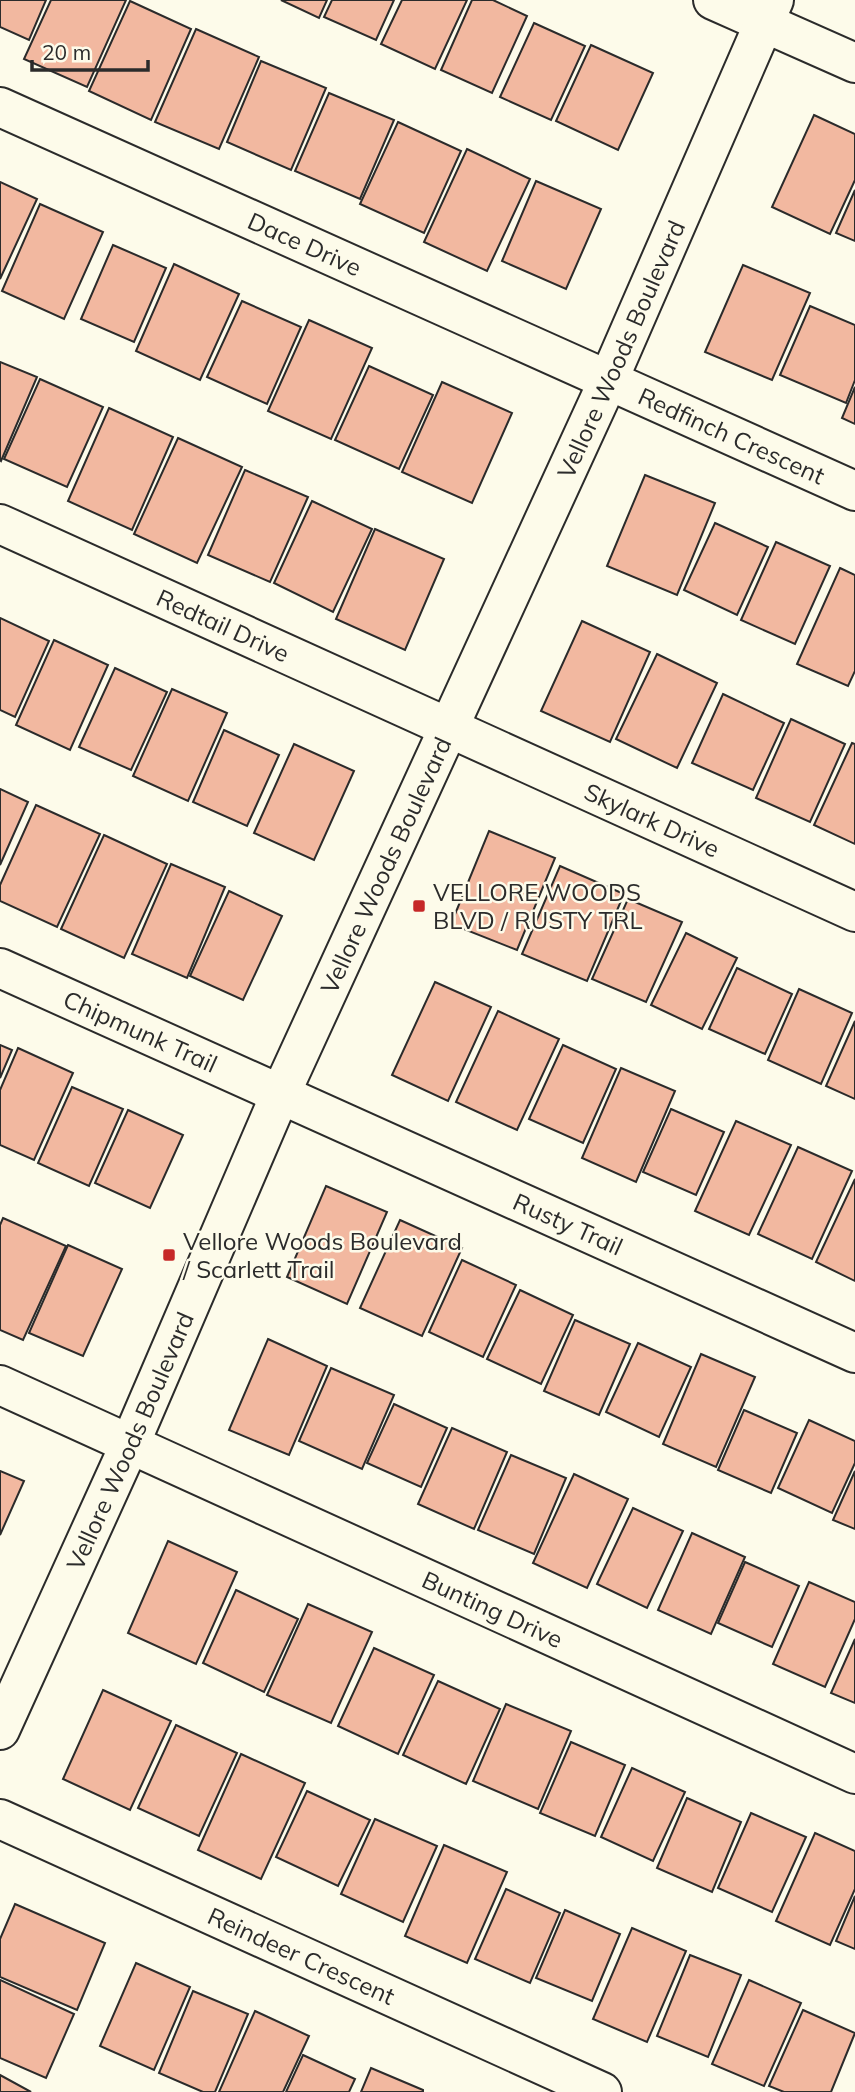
<svg xmlns="http://www.w3.org/2000/svg" width="855" height="2092" font-family="Mulish,sans-serif">
<style>
.building{fill:#f2b8a0;stroke:#2b2b2b;stroke-width:2}
.lines{fill:none;stroke-linecap:round;stroke-linejoin:round}
.minor-casing{stroke:#2b2b2b;stroke-width:42}
.minor{stroke:#fdfbea;stroke-width:38}
.poi-dot{fill:#c62828;stroke:#fdfbea;stroke-width:2.5}
.labels{text-anchor:middle;dominant-baseline:central;stroke-width:5;stroke-linejoin:round;paint-order:stroke}
.street-label{font-size:24px;fill:#2b2b2b;stroke:#fdfbea}
.poi-label{font-size:24px;fill:#2b2b2b;stroke:#fdfbea;text-anchor:start}
</style>
<rect width="100%" height="100%" fill="#fdfbea"/>
<g class="building">
<path d="M0,0H46L29,40L0,27Z"/>
<path d="M51,0H126L87,87L24,59Z"/>
<path d="M281,0H327L319,18Z"/>
<path d="M332,0H394L376,40L324,17Z"/>
<path d="M402,0H467L435,69L381,44Z"/>
<path d="M472,0H493L527,16L492,93L441,70Z"/>
<path d="M130,1L191,29L151,120L89,91Z"/>
<path d="M534,23L585,46L551,120L500,97Z"/>
<path d="M196,29L259,57L219,149L155,122Z"/>
<path d="M591,45L653,73L618,150L556,121Z"/>
<path d="M261,61L326,88L291,170L227,142Z"/>
<path d="M329,93L394,120L360,199L295,171Z"/>
<path d="M814,115L855,134V180L830,234L772,207Z"/>
<path d="M398,122L461,151L424,233L360,204Z"/>
<path d="M467,149L530,179L487,271L424,242Z"/>
<path d="M536,181L601,209L566,289L502,261Z"/>
<path d="M0,182L37,199L0,279Z"/>
<path d="M855,190V241L836,233Z"/>
<path d="M40,204L103,232L64,319L2,291Z"/>
<path d="M113,245L166,268L134,342L81,319Z"/>
<path d="M174,264L239,294L200,380L136,351Z"/>
<path d="M743,265L810,293L772,380L705,352Z"/>
<path d="M242,301L301,327L267,404L207,377Z"/>
<path d="M810,306L855,325V380L846,403L780,375Z"/>
<path d="M309,320L372,348L331,439L268,411Z"/>
<path d="M0,362L37,377L1,461L0,460Z"/>
<path d="M369,366L433,395L399,469L335,440Z"/>
<path d="M40,379L103,407L67,487L4,459Z"/>
<path d="M442,382L512,413L472,503L402,472Z"/>
<path d="M855,387V424L842,418Z"/>
<path d="M109,408L173,437L132,530L68,501Z"/>
<path d="M178,438L242,467L197,563L134,534Z"/>
<path d="M245,470L308,497L270,582L208,555Z"/>
<path d="M645,475L715,503L677,595L607,566Z"/>
<path d="M312,501L372,529L333,612L274,583Z"/>
<path d="M715,523L768,547L737,615L684,590Z"/>
<path d="M375,529L444,559L405,650L336,619Z"/>
<path d="M776,542L830,566L795,644L741,620Z"/>
<path d="M840,568L855,575V671L848,686L797,664Z"/>
<path d="M0,618L49,641L15,717L0,710Z"/>
<path d="M582,621L650,652L610,742L541,711Z"/>
<path d="M54,640L108,665L70,750L16,725Z"/>
<path d="M657,654L717,683L677,768L616,739Z"/>
<path d="M115,668L167,692L131,770L79,747Z"/>
<path d="M172,689L227,713L188,801L133,776Z"/>
<path d="M723,694L784,723L753,790L692,763Z"/>
<path d="M791,719L845,744L810,822L756,798Z"/>
<path d="M224,730L279,755L247,826L193,802Z"/>
<path d="M852,743L855,744V844L814,825Z"/>
<path d="M294,744L354,771L314,860L254,833Z"/>
<path d="M0,789L28,802L0,865Z"/>
<path d="M36,805L100,834L57,927L0,901V885Z"/>
<path d="M489,831L555,858L517,950L451,924Z"/>
<path d="M104,835L167,864L124,958L61,929Z"/>
<path d="M171,864L225,887L187,978L132,954Z"/>
<path d="M560,866L624,894L587,981L522,954Z"/>
<path d="M229,891L282,916L243,1000L190,976Z"/>
<path d="M628,899L682,922L646,1002L592,979Z"/>
<path d="M686,933L737,958L702,1029L651,1005Z"/>
<path d="M737,968L792,994L765,1054L709,1029Z"/>
<path d="M435,982L491,1007L448,1101L392,1075Z"/>
<path d="M799,989L852,1013L821,1084L768,1060Z"/>
<path d="M498,1011L559,1039L517,1130L456,1102Z"/>
<path d="M855,1021V1099L826,1086Z"/>
<path d="M0,1045L12,1050L0,1078Z"/>
<path d="M563,1045L616,1069L583,1143L529,1119Z"/>
<path d="M18,1048L73,1073L34,1160L0,1145V1090Z"/>
<path d="M621,1068L675,1091L636,1182L582,1158Z"/>
<path d="M72,1087L123,1109L89,1186L38,1163Z"/>
<path d="M671,1109L724,1132L696,1195L643,1172Z"/>
<path d="M128,1110L183,1135L150,1208L95,1183Z"/>
<path d="M736,1121L791,1145L749,1235L695,1211Z"/>
<path d="M798,1147L852,1171L812,1259L758,1234Z"/>
<path d="M855,1179V1281L816,1262Z"/>
<path d="M326,1186L387,1212L347,1304L287,1277Z"/>
<path d="M3,1218L66,1246L23,1340L0,1330V1225Z"/>
<path d="M400,1220L462,1248L422,1336L360,1308Z"/>
<path d="M68,1245L122,1269L83,1356L29,1333Z"/>
<path d="M462,1260L516,1285L483,1357L429,1332Z"/>
<path d="M520,1290L573,1315L541,1384L487,1359Z"/>
<path d="M575,1320L630,1344L599,1415L544,1391Z"/>
<path d="M268,1339L327,1366L289,1455L229,1430Z"/>
<path d="M638,1343L691,1367L659,1437L606,1412Z"/>
<path d="M701,1354L755,1377L716,1467L663,1444Z"/>
<path d="M331,1368L394,1395L362,1469L299,1441Z"/>
<path d="M394,1404L447,1428L421,1487L367,1463Z"/>
<path d="M744,1410L797,1433L771,1493L718,1470Z"/>
<path d="M809,1420L855,1441V1463L832,1513L778,1488Z"/>
<path d="M452,1428L507,1452L474,1529L418,1504Z"/>
<path d="M511,1455L566,1478L534,1554L478,1530Z"/>
<path d="M0,1471L24,1481L0,1535Z"/>
<path d="M855,1471V1529L833,1520Z"/>
<path d="M574,1474L628,1499L587,1588L533,1563Z"/>
<path d="M633,1508L683,1531L647,1608L597,1584Z"/>
<path d="M692,1533L745,1557L711,1634L658,1610Z"/>
<path d="M168,1541L237,1572L196,1664L128,1633Z"/>
<path d="M745,1562L799,1586L772,1647L718,1623Z"/>
<path d="M809,1582L855,1602V1619L825,1687L773,1664Z"/>
<path d="M236,1590L298,1619L264,1692L203,1663Z"/>
<path d="M308,1604L372,1632L331,1723L267,1695Z"/>
<path d="M855,1639V1703L831,1693Z"/>
<path d="M374,1648L434,1675L398,1754L338,1726Z"/>
<path d="M438,1681L500,1709L466,1784L403,1755Z"/>
<path d="M103,1690L171,1721L130,1810L63,1779Z"/>
<path d="M506,1704L571,1731L538,1809L473,1781Z"/>
<path d="M176,1725L237,1753L199,1836L138,1808Z"/>
<path d="M571,1742L625,1765L595,1836L540,1813Z"/>
<path d="M241,1754L305,1783L261,1879L198,1850Z"/>
<path d="M632,1768L685,1792L653,1861L601,1837Z"/>
<path d="M307,1791L370,1820L338,1886L276,1857Z"/>
<path d="M687,1798L741,1822L712,1892L657,1868Z"/>
<path d="M751,1813L806,1837L772,1912L718,1888Z"/>
<path d="M375,1819L437,1846L403,1922L341,1894Z"/>
<path d="M815,1833L855,1851V1889L830,1945L776,1921Z"/>
<path d="M444,1845L507,1872L467,1963L405,1936Z"/>
<path d="M506,1889L560,1913L530,1983L475,1959Z"/>
<path d="M855,1896V1949L836,1941Z"/>
<path d="M15,1904L105,1943L77,2010L0,1977V1939Z"/>
<path d="M565,1910L620,1934L592,2001L536,1978Z"/>
<path d="M632,1928L686,1951L647,2042L593,2019Z"/>
<path d="M690,1955L741,1975L708,2057L657,2036Z"/>
<path d="M136,1963L190,1987L154,2070L100,2046Z"/>
<path d="M0,1980L74,2014L46,2078L0,2058Z"/>
<path d="M749,1980L801,2003L764,2086L712,2064Z"/>
<path d="M193,1991L248,2014L215,2092H203L159,2073Z"/>
<path d="M803,2010L855,2033L831,2092H784L769,2086Z"/>
<path d="M255,2011L309,2036L283,2092H219Z"/>
<path d="M303,2055L355,2079L349,2092H286Z"/>
<path d="M371,2068L423,2090V2092H361Z"/>
<path d="M0,2075L31,2092H0Z"/>
</g>
<g class="lines">
<defs>
<g id="minor">
<path d="M713,0L855,63"/>
<path id="s1" d="M0,107L855,491"/>
<path id="s2" d="M0,524L855,912"/>
<path id="s3" d="M0,968L855,1353"/>
<path id="s4" d="M0,1385L855,1774"/>
<path id="s5" d="M0,1730L130,1444L280,1095L608,381L774,0"/>
<path id="s6" d="M0,1819L602,2092"/>
</g>
</defs>
<use href="#minor" class="minor-casing"/>
<use href="#minor" class="minor"/>
</g>
<g class="poi-dot">
<rect x="412" y="899" width="14" height="14" rx="3.5"/>
<rect x="162" y="1248" width="14" height="14" rx="3.5"/>
</g>
<g class="labels">
<g class="street-label">
<text stroke="none"><textPath href="#s1" startOffset="334">Dace Drive</textPath></text>
<text stroke="none"><textPath href="#s5" startOffset="1514">Vellore Woods Boulevard</textPath></text>
<text stroke="none"><textPath href="#s1" startOffset="802">Redfinch Crescent</textPath></text>
<text stroke="none"><textPath href="#s2" startOffset="245">Redtail Drive</textPath></text>
<text stroke="none"><textPath href="#s2" startOffset="716">Skylark Drive</textPath></text>
<text stroke="none"><textPath href="#s5" startOffset="947">Vellore Woods Boulevard</textPath></text>
<text stroke="none"><textPath href="#s3" startOffset="154">Chipmunk Trail</textPath></text>
<text stroke="none"><textPath href="#s3" startOffset="623">Rusty Trail</textPath></text>
<text stroke="none"><textPath href="#s5" startOffset="317">Vellore Woods Boulevard</textPath></text>
<text stroke="none"><textPath href="#s4" startOffset="541">Bunting Drive</textPath></text>
<text stroke="none"><textPath href="#s6" startOffset="331">Reindeer Crescent</textPath></text>
</g>
<g class="poi-label">
<text x="433" y="892">VELLORE WOODS<tspan x="433" dy="28">BLVD / RUSTY TRL</tspan></text>
<text x="183" y="1241">Vellore Woods Boulevard<tspan x="183" dy="28">/ Scarlett Trail</tspan></text>
</g>
</g>
<path d="M32 60v10h116v-10" fill="none" stroke="#2b2b2b" stroke-width="3.5"/>
<text x="42" y="60" font-size="21" fill="#2b2b2b" stroke="#fdfbea" stroke-width="5" paint-order="stroke">20 m</text>
</svg>
